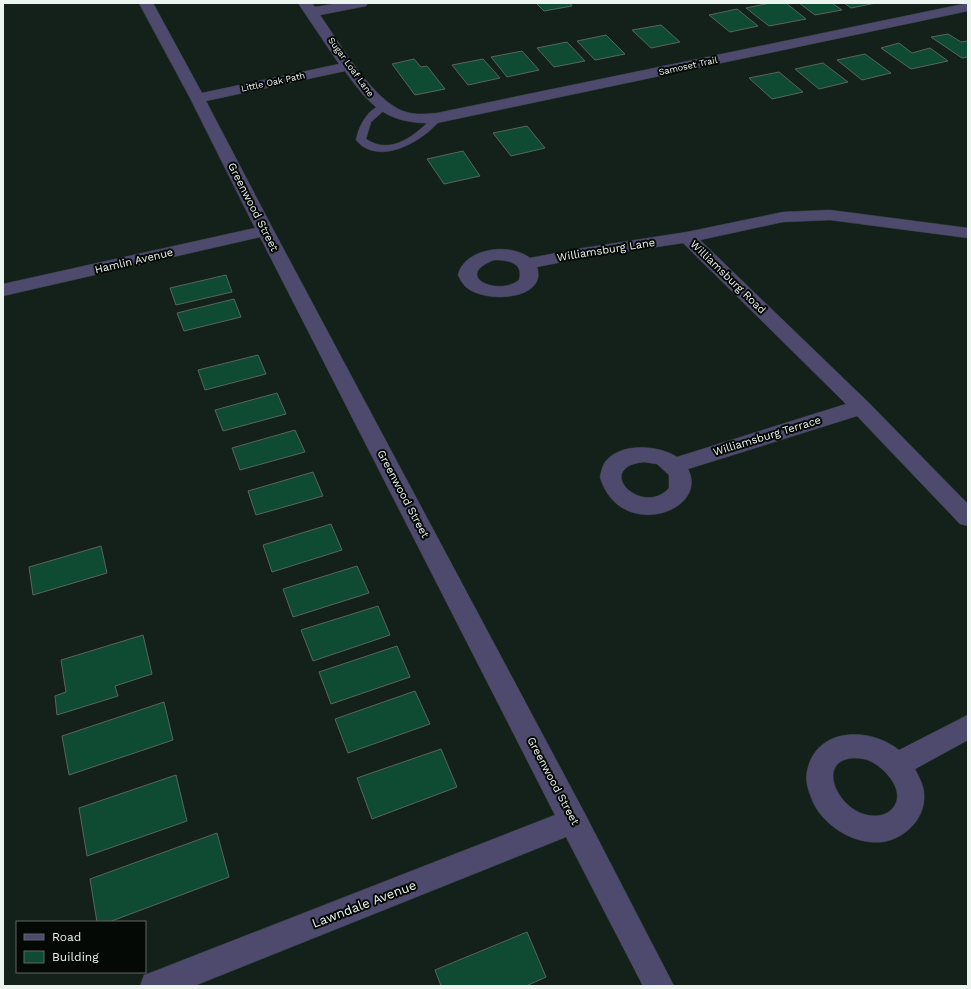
<svg xmlns="http://www.w3.org/2000/svg" width="971" height="989" font-family="'Work Sans',sans-serif">
<style>
.building{fill:#0f4a33;stroke:#58655e}
.lines{fill:none;stroke-linecap:round;stroke-linejoin:round}
.lane-casing{stroke:#323e38;stroke-width:1}
.street-casing{stroke:#323e38;stroke-width:1}
.lane{fill:#4d4a6e;fill-rule:evenodd}
.street{fill:#4d4a6e;fill-rule:evenodd}
.labels{text-anchor:middle;dominant-baseline:central;stroke-width:4;stroke-linejoin:round;paint-order:stroke}
.far-street-label{font-size:9px;fill:#ecf4f0;stroke:#050906}
.street-label{font-size:11px;fill:#ecf4f0;stroke:#050906}
.near-street-label{font-size:13px;fill:#ecf4f0;stroke:#050906}
</style>
<rect width="100%" height="100%" fill="#14201a"/>
<g class="building">
<path d="M536,3H570L572,6L544,11Z"/>
<path d="M770,3H786L806,19L769,26L746,8Z"/>
<path d="M799,3H832L842,10L815,15Z"/>
<path d="M844,3H876L851,8Z"/>
<path d="M737,9L758,26L730,32L709,15Z"/>
<path d="M661,25L680,42L651,48L632,30Z"/>
<path d="M948,34L961,42L968,41V57L962,58L931,37Z"/>
<path d="M606,35L625,54L595,60L577,41Z"/>
<path d="M567,42L585,61L554,67L537,48Z"/>
<path d="M899,43L912,53L930,48L948,61L911,69L881,48Z"/>
<path d="M522,51L539,70L507,77L491,57Z"/>
<path d="M865,54L891,73L862,80L837,60Z"/>
<path d="M414,59L421,67L427,66L445,89L415,95L392,64Z"/>
<path d="M483,59L500,78L468,85L452,65Z"/>
<path d="M823,63L848,82L819,89L795,69Z"/>
<path d="M779,72L803,92L772,99L749,78Z"/>
<path d="M527,126L545,148L511,156L493,133Z"/>
<path d="M463,151L480,176L444,184L427,159Z"/>
<path d="M226,275L232,292L176,305L170,288Z"/>
<path d="M234,299L241,317L184,331L177,313Z"/>
<path d="M258,355L266,374L205,390L198,370Z"/>
<path d="M277,393L286,414L223,431L215,410Z"/>
<path d="M295,430L305,452L240,470L232,448Z"/>
<path d="M313,472L323,496L256,515L248,491Z"/>
<path d="M331,524L342,550L272,572L263,545Z"/>
<path d="M101,546L107,573L33,595L29,567Z"/>
<path d="M357,566L369,593L293,617L283,589Z"/>
<path d="M378,606L390,635L313,661L301,630Z"/>
<path d="M143,635L152,674L115,686L118,696L57,715L55,696L66,692L61,660Z"/>
<path d="M397,646L410,677L331,704L319,672Z"/>
<path d="M415,691L430,724L348,753L335,719Z"/>
<path d="M164,702L173,740L69,775L62,736Z"/>
<path d="M441,749L457,787L372,819L357,778Z"/>
<path d="M176,775L187,821L87,856L79,808Z"/>
<path d="M217,833L229,877L109,922H97L90,879Z"/>
<path d="M527,932L546,977L526,986H441L435,970Z"/>
</g>
<g class="lines">
<defs>
<path id="lane" d="M384,104L388,107L371,122L366,139C391,156 416,135 434,116L437,115L442,118C425,140 379,168 356,140C359,125 368,108 384,104Z"/>
<g id="street">
<path d="M139,3H153L202,93L339,64L298,3H312L315,7L339,3H368L366,6L361,7L320,15C339,42 374,103 406,112C416,115 427,114 437,113L968,3V11L437,123C389,125 371,108 345,71L206,101L274,231L584,812L674,986H643L566,837L194,986H140L144,975L155,971L555,815L260,237L3,296V284L255,228L190,98Z"/>
<path d="M830,210L968,228V238L830,220L783,222L700,240L868,402L968,504V526L960,524L857,416L688,469C710,512 619,542 600,477C601,472 602,467 605,462C620,442 659,445 677,457L846,404L683,243L577,259L537,267C548,301 482,304 465,286C462,283 460,279 458,275C464,248 510,242 530,258L577,249L687,232L783,212ZM494,260C507,260 524,262 519,280C498,297 452,276 494,260ZM644,462L657,464L669,475V488C648,512 611,485 624,470C629,464 637,463 644,462Z"/>
<path d="M968,715V740L915,769C919,777 924,786 924,794C926,818 905,839 882,842C854,845 824,826 813,802C809,792 805,783 807,772C815,727 869,726 899,750ZM854,758C860,758 867,759 872,762C887,770 907,793 892,809C890,811 886,814 882,815C843,824 810,760 854,758Z"/>
</g>
</defs>
<use href="#lane" class="lane-casing"/>
<use href="#street" class="street-casing"/>
<use href="#lane" class="lane"/>
<use href="#street" class="street"/>
</g>
<g class="labels">
<g class="far-street-label">
<text transform="translate(688 66) rotate(-12)">Samoset Trail</text>
<text transform="translate(351 67) rotate(54)">Sugar Loaf Lane</text>
<text transform="translate(273 82) rotate(-12)">Little Oak Path</text>
</g>
<g class="street-label">
<text transform="translate(253 207) rotate(63)">Greenwood Street</text>
<text transform="translate(606 250) rotate(-9)">Williamsburg Lane</text>
<text transform="translate(134 261) rotate(-13)">Hamlin Avenue</text>
<text transform="translate(728 277) rotate(44)">Williamsburg Road</text>
<text transform="translate(767 436) rotate(-17)">Williamsburg Terrace</text>
<text transform="translate(403 494) rotate(62)">Greenwood Street</text>
<text transform="translate(553 781) rotate(62)">Greenwood Street</text>
</g>
<g class="near-street-label">
<text transform="translate(364 904) rotate(-21)">Lawndale Avenue</text>
</g>
</g>
<rect width="971" height="989" fill="none" stroke="#ecf4f0" stroke-width="8"/>
<rect x="16" y="921" width="130" height="52" fill="#050906" stroke="#616764"/>
<rect x="24" y="934" width="20" height="6" fill="#4d4a6e" stroke="#616764"/>
<text x="52" y="941" font-size="12" fill="#ecf4f0">Road</text>
<rect x="24" y="951" width="20" height="12" fill="#0f4a33" stroke="#616764"/>
<text x="52" y="961" font-size="12" fill="#ecf4f0">Building</text>
</svg>
